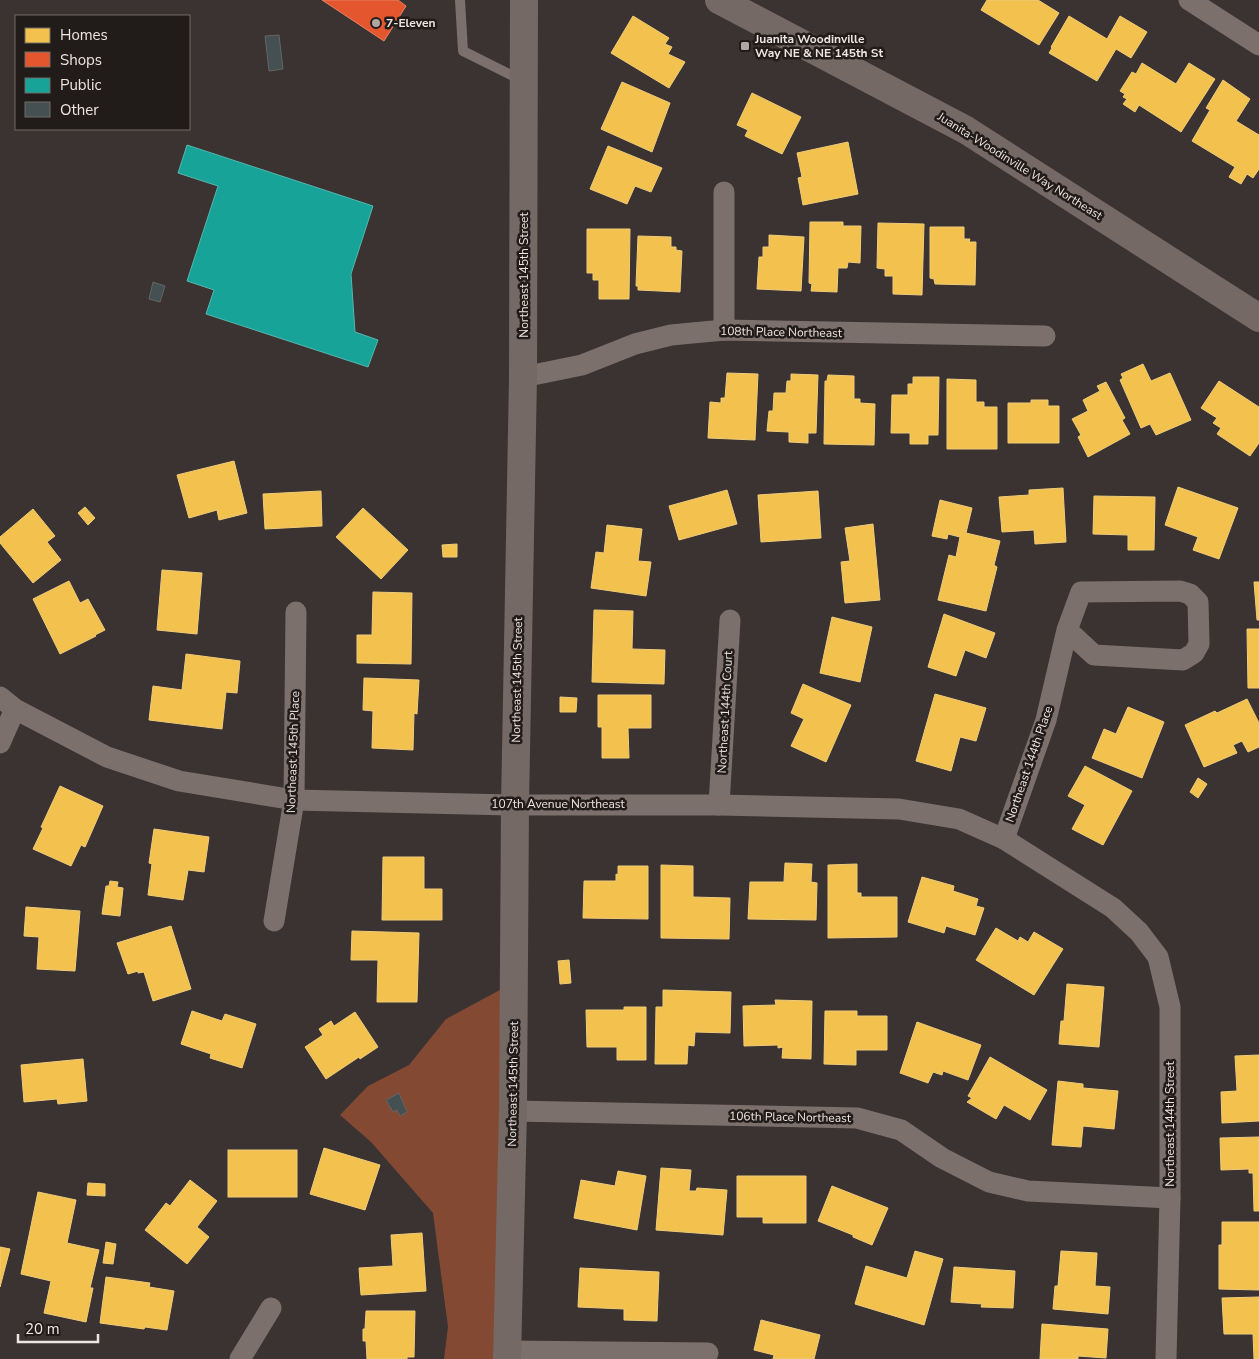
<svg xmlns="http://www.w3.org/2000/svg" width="1259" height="1359" font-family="'Nunito Sans',sans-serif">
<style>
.forest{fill:#834933}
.homes{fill:#f2c14e;stroke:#f0cc7a}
.shops{fill:#e4572e;stroke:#e78264}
.public{fill:#17a398;stroke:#57b7ae}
.building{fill:#455052;stroke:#656565}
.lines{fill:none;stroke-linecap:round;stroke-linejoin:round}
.lane{stroke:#7b706c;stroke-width:10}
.street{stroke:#7b706c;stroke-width:21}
.secondary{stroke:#746964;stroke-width:28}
.poi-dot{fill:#aea7a4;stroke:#211b19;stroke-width:2}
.labels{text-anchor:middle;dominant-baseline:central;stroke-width:5;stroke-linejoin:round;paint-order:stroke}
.poi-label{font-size:12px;font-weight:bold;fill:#ede5e2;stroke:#211b19;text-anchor:start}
.street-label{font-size:12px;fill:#ede5e2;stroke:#211b19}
</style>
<rect width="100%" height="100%" fill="#3a3331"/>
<path class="forest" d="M513,983L507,1359H444L448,1327L433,1213L371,1142L340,1115L368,1086L409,1065L446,1019Z"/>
<g class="homes">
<path d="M987,0H1038L1059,13L1039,45L981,10Z"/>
<path d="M633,16L669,38L665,44L672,47L668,54L685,62L669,88L611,53Z"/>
<path d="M1069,16L1107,39L1120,16L1147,32L1131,58L1116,49L1097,81L1049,53L1052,48L1051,47Z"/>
<path d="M1142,63L1176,84L1189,63L1215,79L1181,132L1139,105L1135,112L1123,104L1127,99L1123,97L1125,94L1120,91L1132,72L1136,74Z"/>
<path d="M1223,80L1250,99L1236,121L1259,135V169L1253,178L1247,174L1241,184L1229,177L1235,167L1192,141L1210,110L1206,108Z"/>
<path d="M622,82L670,103L652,152L601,129Z"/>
<path d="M752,93L801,117L782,154L745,136L748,130L737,125Z"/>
<path d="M848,142L858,194L803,205L798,178L802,177L797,153Z"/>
<path d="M608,146L662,168L651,192L635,186L627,204L590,189Z"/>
<path d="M810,222H843V226H861L860,263L848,262L847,268H838L837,292L811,291L812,284L809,283Z"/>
<path d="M878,223L924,224L922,295L893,294V276H885V269L877,268Z"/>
<path d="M930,227H964V239H970L969,242H976L975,285L935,284L934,279L930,278Z"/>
<path d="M587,229H630L629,299H599V280H593V273H587Z"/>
<path d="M769,235L804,237L801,291L757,289L759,257H763V247H769Z"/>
<path d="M638,236L671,237V247H676V250L682,251L680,292L638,290V286H636Z"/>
<path d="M1143,364L1151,381L1170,373L1191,420L1156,435L1150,424L1141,428L1120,380L1123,378L1121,374Z"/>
<path d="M727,373L758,374L755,440L708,438L710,402L721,403V398H725Z"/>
<path d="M791,374L818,375L816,433H808V443L789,442V432L767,431L769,411H773L774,393H786L787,381H791Z"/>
<path d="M828,375L854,376V399H860V403L875,404L874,445L824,444L825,381H827Z"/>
<path d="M913,377H939L938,435H928V444H910V433H891L892,395H908V384H913Z"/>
<path d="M947,379L976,380V402H984V407H997V449H947Z"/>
<path d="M1219,381L1259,407V443L1250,456L1217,434L1221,428L1213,423L1217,418L1201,408Z"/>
<path d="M1106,382L1125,418L1122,420L1130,434L1088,457L1078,437L1081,435L1072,419L1088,411L1083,400L1100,391L1097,386Z"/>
<path d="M1031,400H1048V406H1059V443H1008V403H1031Z"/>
<path d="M234,461L247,513L219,520L217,510L189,518L177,475Z"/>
<path d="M1178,487L1238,508L1219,559L1193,550L1198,537L1165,525Z"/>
<path d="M1063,488L1066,542L1035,544L1034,530L1002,532L999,497L1029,495V490Z"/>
<path d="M727,490L737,524L679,540L669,506Z"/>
<path d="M321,491L322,526L265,529L263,494Z"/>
<path d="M818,491L821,538L761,542L758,495Z"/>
<path d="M1094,496L1155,497L1154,550H1128V535L1093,534Z"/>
<path d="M940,500L972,508L966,533L1000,541L994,565L997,567L986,611L938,600L949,555L956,557L960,537L948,534L947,539L932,536Z"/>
<path d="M85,507L95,518L88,525L78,513Z"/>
<path d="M363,508L408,550L381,579L336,537Z"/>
<path d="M33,509L55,536L47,542L61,560L33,583L0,543V537Z"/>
<path d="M873,524L880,600L845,603L841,562L850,561L845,528Z"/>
<path d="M607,525L642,529L638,561L651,562L646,596L591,588L596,552L604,553Z"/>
<path d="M457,544V557H443L442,545Z"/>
<path d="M162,570L202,573L197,634L157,630Z"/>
<path d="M69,581L80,603L88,599L105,630L95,635L96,636L60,654L33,599Z"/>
<path d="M1254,582H1259V620H1257Z"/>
<path d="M373,592L412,593L411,664L357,663V635H372Z"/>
<path d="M594,610L633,611L632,649L665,650L664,684L592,682Z"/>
<path d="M944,614L995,633L986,658L965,650L956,676L928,667Z"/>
<path d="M832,617L872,627L860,682L820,673Z"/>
<path d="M1247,629H1259V688H1248Z"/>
<path d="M186,654L240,661L237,693L226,692L222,729L149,720L153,686L182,690Z"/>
<path d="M364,678L419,680L417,714L414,713L413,750L372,748L373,711L363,710Z"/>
<path d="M803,684L851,705L826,762L791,746L804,719L791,713Z"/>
<path d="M935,694L986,708L976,741L960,737L951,771L916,761Z"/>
<path d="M598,695H651V728H628L629,758H602V727H598Z"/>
<path d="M560,697L577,698L576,712H560Z"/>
<path d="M1247,699L1259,723V747L1248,752L1242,741L1233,745L1237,753L1204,767L1185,725L1215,711L1217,713Z"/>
<path d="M1128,707L1164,722L1142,778L1092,758L1104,729L1116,734Z"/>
<path d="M1085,766L1132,791L1103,845L1072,829L1085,805L1068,796Z"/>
<path d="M1198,778L1207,784L1198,798L1190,792Z"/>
<path d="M60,786L103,806L85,847L81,845L71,866L33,849L43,828L41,827Z"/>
<path d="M154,829L209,837L204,872L188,870L183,900L148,895L152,864L149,863Z"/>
<path d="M383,857H424V889H442V920H382Z"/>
<path d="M785,863L812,864L811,882L817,883L816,920L748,919L750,882H784Z"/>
<path d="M857,864V893H861V897H897V937L828,938V865Z"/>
<path d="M661,865L693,866V897L730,898L729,939L661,938Z"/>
<path d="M618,866H648V919L583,918L584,881H616V874L618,875Z"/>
<path d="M922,877L954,886L953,891L978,899L976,906L984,908L975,935L946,926L944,933L908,922Z"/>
<path d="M110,881L118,882L117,887L123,888L120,916L102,914L106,886H109Z"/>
<path d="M26,907L80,911L75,971L37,969L39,937L24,936Z"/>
<path d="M171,926L191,989L153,1001L144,972L138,973V971L128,974L117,943Z"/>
<path d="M996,928L1018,941L1020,937L1028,942L1034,932L1063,949L1034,995L976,960Z"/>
<path d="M352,931L419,933L417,1002H377L378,960H351Z"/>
<path d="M569,960L571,983L560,984L558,961Z"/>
<path d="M1067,984L1104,987L1099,1047L1059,1044L1061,1021H1064Z"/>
<path d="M663,990L731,992L730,1033L695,1032L694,1046L688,1045L687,1064H655L656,1007H663Z"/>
<path d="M775,1000L812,1001L811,1059L782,1058L783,1047L778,1048V1045L744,1046L743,1006L776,1005Z"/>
<path d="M624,1007H646V1060H617V1047H587L586,1010H624Z"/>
<path d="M192,1011L222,1021L225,1014L256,1024L242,1068L210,1058L211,1054L181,1044Z"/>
<path d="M825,1011H857V1016H887V1050H856V1065L824,1064Z"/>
<path d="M355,1012L378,1047L360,1059L359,1057L326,1079L305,1047L323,1035L319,1029L331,1021L334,1026Z"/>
<path d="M917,1022L981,1045L968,1080L943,1071L942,1075L933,1072L928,1083L900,1073Z"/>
<path d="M1259,1055V1121L1222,1123L1221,1092L1237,1091L1235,1056Z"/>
<path d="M990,1057L1047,1090L1030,1120L1004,1105L996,1119L967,1102L972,1098L968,1096Z"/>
<path d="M83,1059L87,1101L58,1104L57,1099L24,1102L21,1065Z"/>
<path d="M1058,1081L1083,1084V1088L1118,1091L1114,1129L1083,1126L1081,1147L1052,1145Z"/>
<path d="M1259,1137V1211H1254L1253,1173H1249V1169L1221,1170L1220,1138Z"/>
<path d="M324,1148L380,1165L365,1210L310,1194Z"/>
<rect x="228" y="1150" width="69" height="47"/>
<path d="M661,1168L691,1170L689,1191H696L697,1188L727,1190L723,1235L656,1230Z"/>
<path d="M618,1171L646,1176L637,1230L574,1218L581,1180L615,1186Z"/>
<path d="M737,1176H806V1223H763V1217H737Z"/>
<path d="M190,1180L217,1201L197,1227L209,1237L187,1264L145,1230L166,1203L170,1206Z"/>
<path d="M88,1183L105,1184V1196L87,1195Z"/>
<path d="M832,1186L888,1208L872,1245L853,1237V1235L818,1221Z"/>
<path d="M38,1192L76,1200L67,1243L99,1250L90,1288H93L86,1322L44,1313L51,1281L21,1274Z"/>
<path d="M1222,1222H1259V1290L1219,1289V1245H1222Z"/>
<path d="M422,1233L426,1291L361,1295L359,1268L393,1266L391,1235Z"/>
<path d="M106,1242L116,1244L113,1264L103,1263Z"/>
<path d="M0,1247L10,1249L0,1287Z"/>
<path d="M915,1251L943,1259L924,1325L855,1304L866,1266L907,1278Z"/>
<path d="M1061,1251L1097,1253L1095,1286L1110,1287L1108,1314L1053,1309L1055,1286H1058Z"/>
<path d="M954,1267L1015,1271L1013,1308L981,1307L982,1304L951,1302Z"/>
<path d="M580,1268L659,1272L657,1321L624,1320V1309L578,1307Z"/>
<path d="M106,1277L150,1283L149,1287L174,1291L167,1330L145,1327L144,1329L100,1323Z"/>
<path d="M1259,1297V1359H1254L1253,1334H1224L1222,1298Z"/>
<path d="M366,1311H415L414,1357H407V1359H367L366,1341H363V1329H365Z"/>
<path d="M761,1320L820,1335L814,1359H773L774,1355L754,1350Z"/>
<path d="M1042,1324L1108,1329L1106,1358L1078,1356V1359H1040Z"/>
</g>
<path class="shops" d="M322,0H398L406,6L384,41Z"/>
<path class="public" d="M187,145L373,206L351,274L355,332L378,340L368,367L206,314L214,290L187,281L218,186L178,173Z"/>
<g class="building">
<path d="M279,35L283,69L269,71L265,36Z"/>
<path d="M153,282L165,286L160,302L149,299Z"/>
<path d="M399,1093L407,1112L400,1116L397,1110L393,1112L386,1100Z"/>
</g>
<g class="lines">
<path class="lane" d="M460,0L463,51L521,80"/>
<g class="street">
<path d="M1189,0L1259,45"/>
<path d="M724,192V330"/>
<path d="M523,377L582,365L635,344L671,335L724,330L1045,336"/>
<path d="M0,697L15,709L107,757L179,781L294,800L515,805H719L899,809L959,819L1004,839L1113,908L1139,932L1158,957L1170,1007V1198L1166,1359"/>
<path d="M0,743L15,709"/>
<path d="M719,805L730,620"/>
<path d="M1004,839L1046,720L1067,630L1081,592L1180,591L1190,594L1198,602L1199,644L1194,653L1183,660L1094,655L1067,630"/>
<path d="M274,921L294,800L296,612"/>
<path d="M513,1111L857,1118L901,1130L942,1158L989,1182L1028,1191L1170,1198"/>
<path d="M508,1351L708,1353"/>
<path d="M240,1359L271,1308"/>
</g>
<g class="secondary">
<path d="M719,0L966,130L1259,318"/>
<path d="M507,1359L513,1111L515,805L523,377L524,0"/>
</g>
</g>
<g class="poi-dot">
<circle cx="376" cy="23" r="5"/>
<rect x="740" y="41" width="10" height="10" rx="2.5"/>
</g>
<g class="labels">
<g class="poi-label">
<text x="386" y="23">7-Eleven</text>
<text x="755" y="39">Juanita Woodinville<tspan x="755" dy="14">Way NE &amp; NE 145th St</tspan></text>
</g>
<g class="street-label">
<text transform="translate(1020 166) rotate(32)">Juanita-Woodinville Way Northeast</text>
<text transform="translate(524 275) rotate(-90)">Northeast 145th Street</text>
<text transform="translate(781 332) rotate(1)">108th Place Northeast</text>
<text transform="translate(517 680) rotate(-89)">Northeast 145th Street</text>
<text transform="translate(725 712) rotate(-87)">Northeast 144th Court</text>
<text transform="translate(293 752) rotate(-88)">Northeast 145th Place</text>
<text transform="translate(1029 764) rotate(-71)">Northeast 144th Place</text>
<text x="558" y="804">107th Avenue Northeast</text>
<text transform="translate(513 1084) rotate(-89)">Northeast 145th Street</text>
<text transform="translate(790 1117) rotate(1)">106th Place Northeast</text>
<text transform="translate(1170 1124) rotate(-90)">Northeast 144th Street</text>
</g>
</g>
<rect x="15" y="15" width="175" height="115" fill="#211b19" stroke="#736c69"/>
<rect x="25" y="28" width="25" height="15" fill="#f2c14e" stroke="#736c69"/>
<text x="60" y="40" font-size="15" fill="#ede5e2">Homes</text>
<rect x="25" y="52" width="25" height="15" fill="#e4572e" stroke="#736c69"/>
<text x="60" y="65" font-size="15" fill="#ede5e2">Shops</text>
<rect x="25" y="78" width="25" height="15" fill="#17a398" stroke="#736c69"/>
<text x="60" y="90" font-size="15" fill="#ede5e2">Public</text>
<rect x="25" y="102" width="25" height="15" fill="#455052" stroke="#736c69"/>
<text x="60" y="115" font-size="15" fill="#ede5e2">Other</text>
<path d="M18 1334v8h80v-8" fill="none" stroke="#ede5e2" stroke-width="2.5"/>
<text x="25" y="1334" font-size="15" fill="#ede5e2" stroke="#211b19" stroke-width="4" paint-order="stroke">20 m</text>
</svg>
